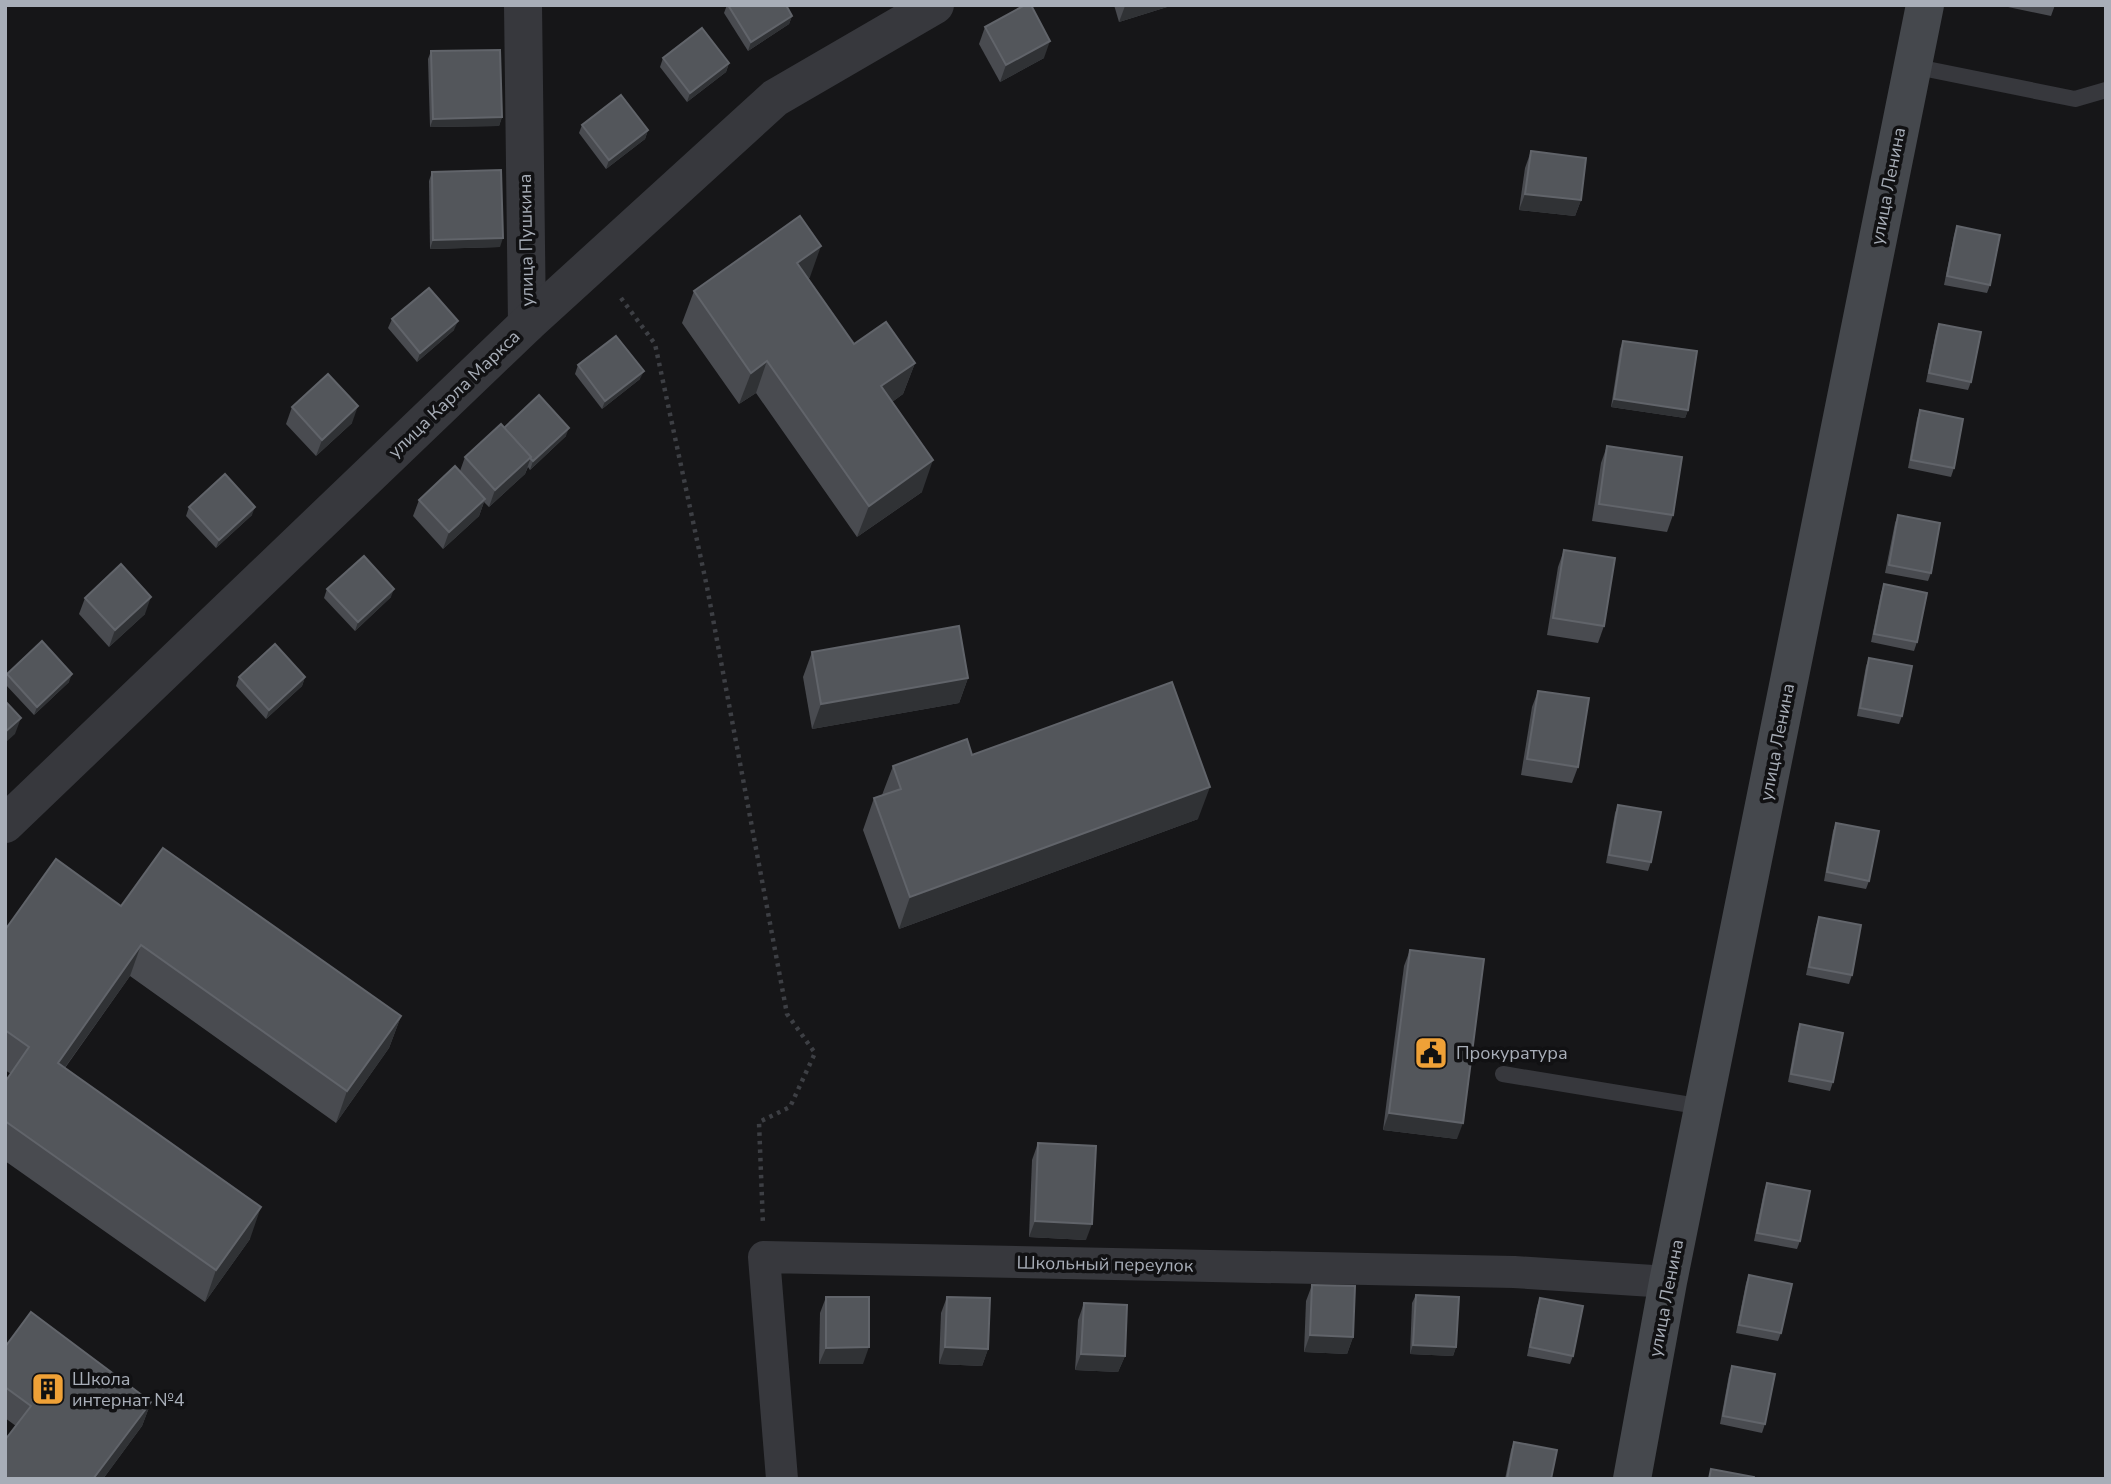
<svg xmlns="http://www.w3.org/2000/svg" width="2111" height="1484" font-family="'Nunito Sans',sans-serif">
<style>
.lines{fill:none;stroke-linecap:round;stroke-linejoin:round}
.path{stroke:#3d3f44;stroke-width:4.5;stroke-dasharray:3.5 5;stroke-linecap:butt}
.service{stroke:#37383d;stroke-width:16}
.minor{stroke:#37383d;stroke-width:32}
.tertiary{stroke:#37383d;stroke-width:38}
.secondary{stroke:#45484d;stroke-width:38}
.wall{fill:#494b50}
.shaded-wall{fill:#303235}
.building{fill:#53565b;stroke:#61646a;stroke-width:2}
.labels{text-anchor:middle;dominant-baseline:central;stroke-width:7;stroke-linejoin:round;paint-order:stroke}
.street-label{font-size:18px;fill:#a8aeb8;stroke:#111113}
.poi-label{font-size:18px;fill:#a8aeb8;stroke:#111113;text-anchor:start}
</style>
<rect width="100%" height="100%" fill="#161618"/>
<g class="lines">
<path class="path" d="M621,298L655,344L707,587L787,1014L815,1053L790,1107L759,1122L763,1225"/>
<g class="service">
<path d="M1912,66L2075,99L2106,90"/>
<path d="M1503,1074L1703,1107"/>
</g>
<path class="minor" d="M782,1479L764,1257L1514,1272L1668,1282"/>
<g class="tertiary">
<path d="M523,5L527,324"/>
<path d="M5,824L527,324L775,98L935,5"/>
</g>
<path class="secondary" d="M1632,1479L1668,1282L1925,5"/>
</g>
<g class="wall">
<path d="M727,5H786L792,16L789,24L748,51L724,13Z"/>
<path d="M1114,5H1168L1167,7L1119,22Z"/>
<path d="M2009,5H2055L2051,16L2008,7Z"/>
<path d="M985,27L1044,58L1000,82L979,44Z"/>
<path d="M431,51L502,117L499,126L430,127L428,59Z"/>
<path d="M663,58L729,63L726,72L687,102L660,67Z"/>
<path d="M582,125L648,130L645,139L606,169L579,133Z"/>
<path d="M1531,151L1581,200L1575,216L1519,210L1525,168Z"/>
<path d="M432,172L500,247L430,249L429,181Z"/>
<path d="M1957,226L1990,285L1987,293L1944,285L1954,235Z"/>
<path d="M810,277L808,279L854,344L915,363L903,394L892,402L922,492L857,537L756,393L739,404L682,323L694,291Z"/>
<path d="M392,319L454,330L417,362L388,328Z"/>
<path d="M1939,324L1971,382L1968,390L1926,382L1936,332Z"/>
<path d="M1623,341L1688,410L1685,418L1611,407L1620,349Z"/>
<path d="M578,365L640,379L602,409L575,374Z"/>
<path d="M292,407L352,423L316,456L286,424Z"/>
<path d="M1920,410L1954,468L1951,477L1908,468L1917,419Z"/>
<path d="M504,427L566,436L530,470L528,467L525,474L489,507L484,502L479,516L443,549L413,516L419,500L460,471L465,457Z"/>
<path d="M1607,446L1673,515L1667,532L1592,521L1601,463Z"/>
<path d="M189,507L252,515L216,548L186,516Z"/>
<path d="M1898,515L1931,573L1928,581L1885,573L1895,523Z"/>
<path d="M1564,550L1604,626L1598,643L1547,635L1558,567Z"/>
<path d="M1884,584L1917,642L1914,651L1871,642L1881,593Z"/>
<path d="M327,589L391,597L355,631L324,598Z"/>
<path d="M85,598L145,614L109,647L79,614Z"/>
<path d="M812,652L968,678L959,703L812,729L803,677Z"/>
<path d="M1869,658L1902,716L1899,724L1857,716L1866,666Z"/>
<path d="M7,674L69,682L34,715L5,684Z"/>
<path d="M239,677H305L302,686L266,719L236,686Z"/>
<path d="M1538,691L1578,767L1572,783L1521,775L1532,707Z"/>
<path d="M972,755L1198,819L899,929L863,830L874,798L882,795L893,766Z"/>
<path d="M1618,805L1651,862L1648,871L1606,863L1615,813Z"/>
<path d="M1836,823L1869,881L1866,889L1824,881L1833,831Z"/>
<path d="M121,906L401,1016L389,1048L336,1123L130,976L65,1068L250,1239L205,1302L5,1161V1082L11,1074L5,1070V930Z"/>
<path d="M1819,917L1852,975L1849,984L1806,975L1816,926Z"/>
<path d="M1410,950L1457,1139L1383,1130L1404,966Z"/>
<path d="M1800,1024L1833,1082L1830,1091L1788,1082L1797,1033Z"/>
<path d="M1038,1143L1086,1240L1029,1237L1032,1160Z"/>
<path d="M1767,1183L1800,1241L1797,1249L1754,1241L1764,1191Z"/>
<path d="M1749,1275L1781,1333L1778,1341L1736,1333L1746,1283Z"/>
<path d="M1312,1285L1353,1337L1347,1354L1304,1352L1306,1301Z"/>
<path d="M1416,1295L1456,1347L1453,1356L1410,1354L1412,1303Z"/>
<path d="M826,1297L863,1364H819L820,1313Z"/>
<path d="M947,1297L988,1349L982,1366L939,1364L941,1313Z"/>
<path d="M1540,1298L1573,1356L1570,1364L1527,1356L1537,1306Z"/>
<path d="M1084,1303L1125,1356L1118,1372L1075,1370L1078,1320Z"/>
<path d="M5,1347L151,1402L142,1426L103,1479H5L16,1426L5,1418Z"/>
<path d="M1732,1366L1765,1424L1762,1433L1720,1424L1729,1375Z"/>
<path d="M1514,1442L1551,1479H1505L1511,1450Z"/>
</g>
<g class="shaded-wall">
<path d="M1168,5L1167,7L1119,22L1125,6Z"/>
<path d="M792,16L789,24L748,51L751,42Z"/>
<path d="M1050,41L1044,58L1000,82L1006,65Z"/>
<path d="M729,63L726,72L687,102L690,93Z"/>
<path d="M502,117L499,126L430,127L433,119Z"/>
<path d="M648,130L645,139L606,169L609,160Z"/>
<path d="M1525,194L1581,200L1575,216L1519,210Z"/>
<path d="M503,238L500,247L430,249L433,240Z"/>
<path d="M821,246L810,277L785,295L797,263Z"/>
<path d="M458,321L454,330L417,362L420,353Z"/>
<path d="M767,361L756,393L739,404L751,373Z"/>
<path d="M915,363L903,394L870,418L881,386Z"/>
<path d="M644,371L640,379L602,409L605,401Z"/>
<path d="M1614,399L1688,410L1685,418L1611,407Z"/>
<path d="M358,406L352,423L316,456L322,440Z"/>
<path d="M569,428L566,436L530,470L533,461Z"/>
<path d="M531,457L525,474L489,507L495,490Z"/>
<path d="M933,460L922,492L857,537L869,506Z"/>
<path d="M485,499L479,516L443,549L449,532Z"/>
<path d="M255,507L252,515L216,548L219,540Z"/>
<path d="M394,589L391,597L355,631L358,622Z"/>
<path d="M151,597L145,614L109,647L115,630Z"/>
<path d="M72,674L69,682L34,715L37,707Z"/>
<path d="M305,677L302,686L266,719L269,710Z"/>
<path d="M968,678L959,703L812,729L821,704Z"/>
<path d="M21,718L15,734L5,743V732Z"/>
<path d="M1210,787L1198,819L899,929L910,897Z"/>
<path d="M141,945L130,976L46,1094L58,1063Z"/>
<path d="M401,1016L389,1048L336,1123L347,1091Z"/>
<path d="M1389,1113L1463,1123L1457,1139L1383,1130Z"/>
<path d="M261,1207L250,1239L205,1302L216,1270Z"/>
<path d="M1035,1221L1092,1224L1086,1240L1029,1237Z"/>
<path d="M1310,1335L1353,1337L1347,1354L1304,1352Z"/>
<path d="M1413,1345L1456,1347L1453,1356L1410,1354Z"/>
<path d="M869,1347L863,1364H819L826,1348Z"/>
<path d="M945,1347L988,1349L982,1366L939,1364Z"/>
<path d="M1081,1354L1125,1356L1118,1372L1075,1370Z"/>
<path d="M151,1402L142,1426L103,1479H93Z"/>
</g>
<g class="building">
<path d="M728,5H786L792,16L751,42Z"/>
<path d="M1025,5H1031L1050,41L1006,65L985,27Z"/>
<path d="M702,28L729,63L690,93L663,58Z"/>
<path d="M500,50L502,117L433,119L431,51Z"/>
<path d="M621,95L648,130L609,160L582,125Z"/>
<path d="M1531,151L1586,158L1581,200L1525,194Z"/>
<path d="M501,170L503,238L433,240L432,172Z"/>
<path d="M800,216L821,246L797,263L854,344L886,322L915,363L881,386L933,460L869,506L767,361L751,373L694,291Z"/>
<path d="M1957,226L2000,235L1990,285L1947,276Z"/>
<path d="M429,288L458,321L420,353L392,319Z"/>
<path d="M1939,324L1981,332L1971,382L1929,373Z"/>
<path d="M616,336L644,371L605,401L578,365Z"/>
<path d="M1623,341L1697,351L1688,410L1614,399Z"/>
<path d="M328,374L358,406L322,440L292,407Z"/>
<path d="M539,395L569,428L533,461L530,458L531,457L504,428Z"/>
<path d="M1920,410L1963,419L1954,468L1911,460Z"/>
<path d="M501,424L531,457L495,490L465,457Z"/>
<path d="M1607,446L1682,457L1673,515L1599,504Z"/>
<path d="M455,466L485,499L449,532L419,500Z"/>
<path d="M225,474L255,507L219,540L189,507Z"/>
<path d="M1898,515L1940,523L1931,573L1889,565Z"/>
<path d="M1564,550L1615,558L1604,626L1553,618Z"/>
<path d="M364,556L394,589L358,622L327,589Z"/>
<path d="M121,564L151,597L115,630L85,598Z"/>
<path d="M1884,584L1927,593L1917,642L1874,634Z"/>
<path d="M959,626L968,678L821,704L812,652Z"/>
<path d="M42,641L72,674L37,707L7,674Z"/>
<path d="M275,644L305,677L269,710L239,677Z"/>
<path d="M1869,658L1912,666L1902,716L1860,708Z"/>
<path d="M1172,682L1210,787L910,897L874,798L901,789L893,766L967,739L972,755Z"/>
<path d="M1538,691L1589,698L1578,767L1527,759Z"/>
<path d="M5,701L21,718L5,732Z"/>
<path d="M1618,805L1661,812L1651,862L1609,855Z"/>
<path d="M1836,823L1879,831L1869,881L1827,872Z"/>
<path d="M163,848L401,1016L347,1091L141,945L58,1063L261,1207L216,1270L5,1121V1082L29,1047L5,1030V930L56,859L121,906Z"/>
<path d="M1819,917L1861,925L1852,975L1809,967Z"/>
<path d="M1410,950L1484,959L1463,1123L1389,1113Z"/>
<path d="M1800,1024L1843,1033L1833,1082L1791,1074Z"/>
<path d="M1038,1143L1096,1146L1092,1224L1035,1221Z"/>
<path d="M1767,1183L1810,1191L1800,1241L1757,1233Z"/>
<path d="M1749,1275L1792,1284L1781,1333L1739,1325Z"/>
<path d="M1312,1285L1355,1286L1353,1337L1310,1335Z"/>
<path d="M1416,1295L1459,1297L1456,1347L1413,1345Z"/>
<path d="M826,1297H869V1347L826,1348Z"/>
<path d="M947,1297L990,1298L988,1349L945,1347Z"/>
<path d="M1540,1298L1583,1306L1573,1356L1530,1347Z"/>
<path d="M1084,1303L1127,1305L1125,1356L1081,1354Z"/>
<path d="M31,1312L151,1402L93,1479H5V1440L31,1406L5,1387V1347Z"/>
<path d="M1732,1366L1775,1374L1765,1424L1723,1416Z"/>
<path d="M1514,1442L1557,1450L1551,1479H1507Z"/>
<path d="M1711,1469L1754,1477V1479H1709Z"/>
</g>
<defs>
<symbol id="civic-square" viewBox="-11 -11 22 22"><rect x="-9" y="-9" width="18" height="18" rx="4" fill="#efa137" stroke="#111113"/><path d="M-.6-6.5H3V-4.5H.6V-3L4-1V1h2V6H-6V1h2V-1L-.6-3ZM-1.2 2.5V6h2.4V2.5Z" fill="#111"/></symbol>
<symbol id="building-square" viewBox="-11 -11 22 22"><rect x="-9" y="-9" width="18" height="18" rx="4" fill="#efa137" stroke="#111113"/><path d="M-4-6H4V6H1V3H-1V6H-4ZM-2.5-4.3h1.7v1.8h-1.7ZM.8-4.3h1.7v1.8H.8ZM-2.5-1h1.7V.8h-1.7ZM.8-1h1.7V.8H.8Z" fill="#111"/></symbol>
</defs>
<g fill-rule="evenodd">
<use href="#civic-square" x="1412" y="1034" width="38" height="38"/>
<use href="#building-square" x="29" y="1370" width="38" height="38"/>
</g>
<g class="labels">
<g class="street-label">
<text transform="translate(1888 186) rotate(-79)">улица Ленина</text>
<text transform="translate(526 240) rotate(-91)">улица Пушкина</text>
<text transform="translate(454 394) rotate(-44)">улица Карла Маркса</text>
<text transform="translate(1777 742) rotate(-79)">улица Ленина</text>
<text transform="translate(1105 1264) rotate(1)">Школьный переулок</text>
<text transform="translate(1666 1298) rotate(-79)">улица Ленина</text>
</g>
<g class="poi-label">
<text x="1456" y="1053">Прокуратура</text>
<text x="72" y="1379">Школа<tspan x="72" dy="21">интернат №4</tspan></text>
</g>
</g>
<rect width="2111" height="1484" fill="none" stroke="#a8aeb8" stroke-width="14"/>
</svg>
